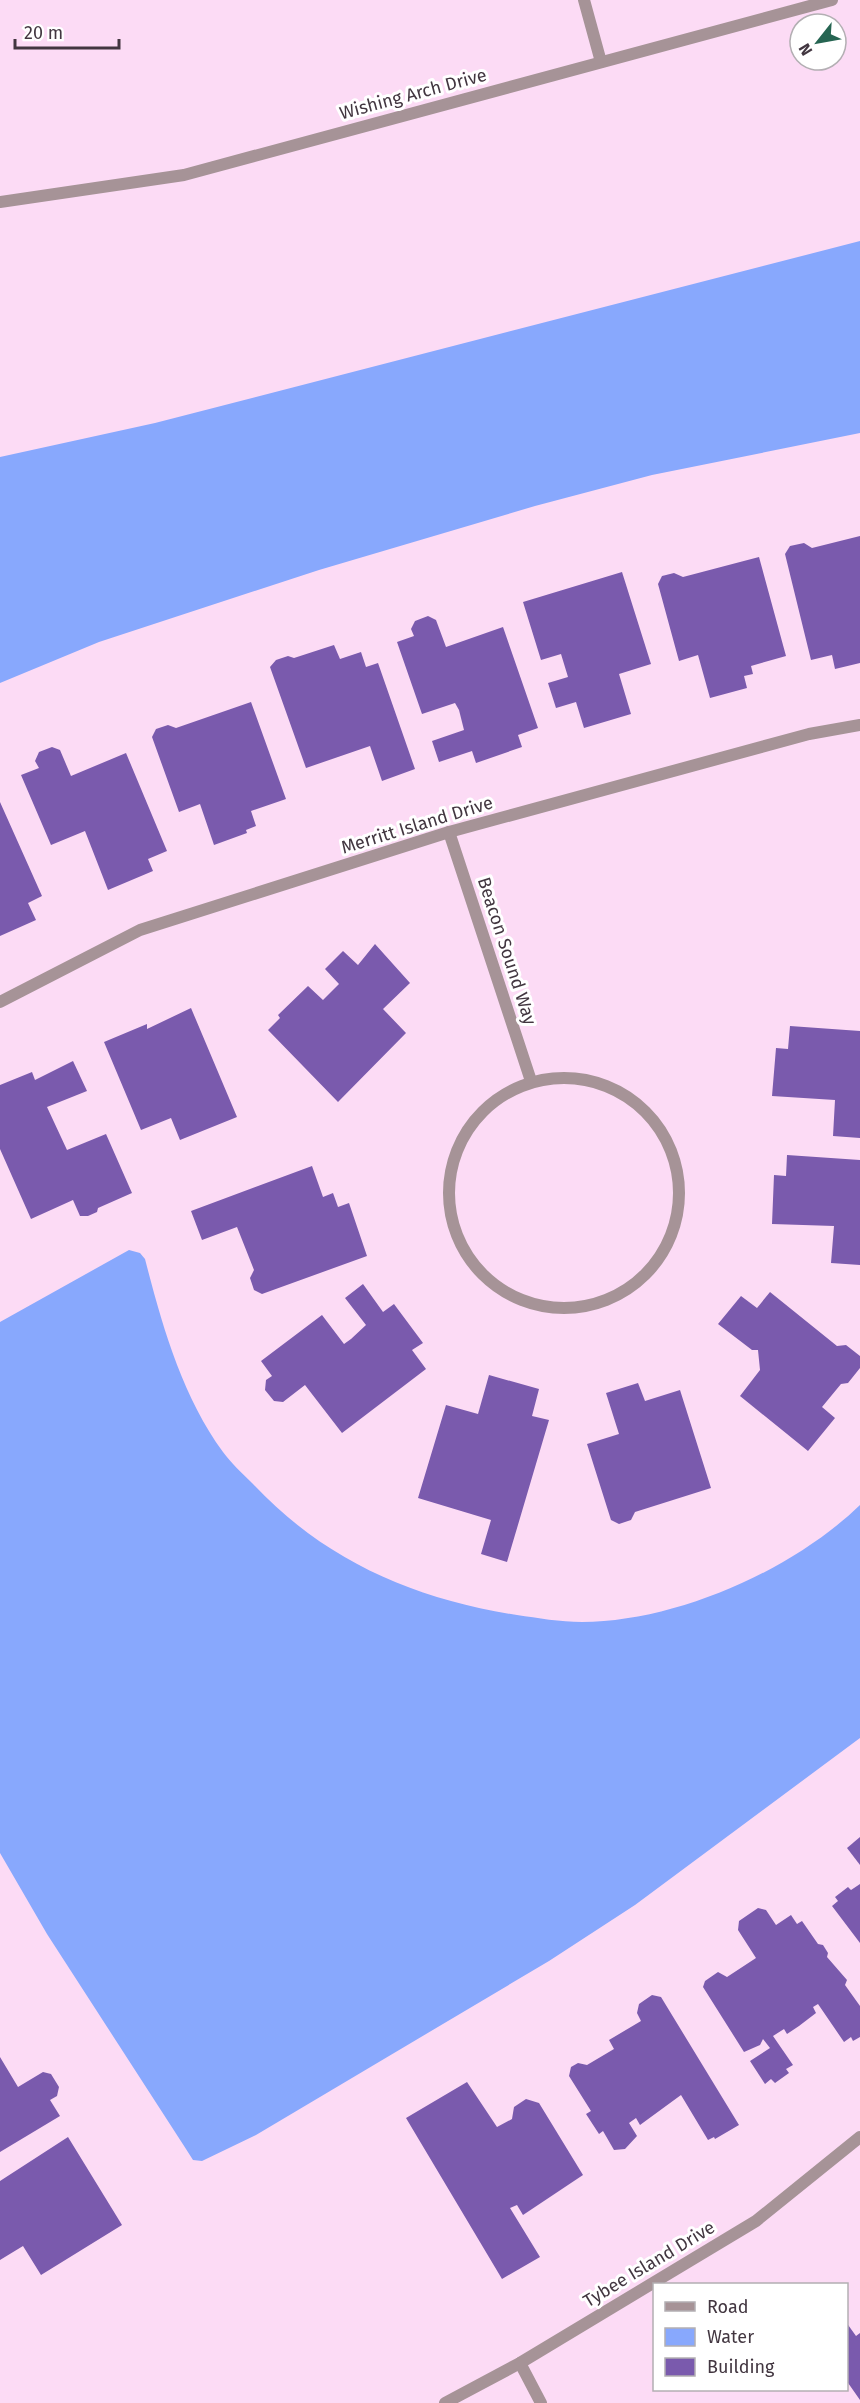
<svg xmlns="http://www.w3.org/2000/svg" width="860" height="2403" font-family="'Fira Sans',sans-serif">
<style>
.water{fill:#88a8fd}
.building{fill:#7a5aad}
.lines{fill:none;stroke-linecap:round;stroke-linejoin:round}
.street{stroke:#a69397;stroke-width:12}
.labels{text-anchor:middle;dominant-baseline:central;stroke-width:6;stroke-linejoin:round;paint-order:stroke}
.street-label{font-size:18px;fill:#423640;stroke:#fff}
</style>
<rect width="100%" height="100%" fill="#fcdbf5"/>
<g class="water">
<path d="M860,241V433L652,475L535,506L319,570L99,642L0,683V457L155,423Z"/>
<path d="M129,1250L140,1253L145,1259C162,1325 182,1396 223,1452C231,1463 242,1473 252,1483C324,1560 413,1599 517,1615C538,1618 560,1622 582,1622C676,1622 793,1570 860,1505V1738L635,1905L549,1961L256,2135L202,2161L193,2160L186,2149L47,1934L0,1853V1322Z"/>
</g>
<g class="building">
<path d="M860,536V663L835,669L832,655L811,660L785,554L790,546L804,543L812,548Z"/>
<path d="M759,557L786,656L751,666L753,674L744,676L747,688L710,698L698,655L679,661L658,584L662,576L674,573L683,577Z"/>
<path d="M622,572L651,664L619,674L631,714L584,728L576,702L556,708L548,683L568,677L561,654L541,660L523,602Z"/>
<path d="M428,616L436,620L446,647L503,627L538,728L518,735L522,747L476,763L472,751L439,762L432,741L464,730L459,710L455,703L422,714L397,642L414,636L411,629L415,621Z"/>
<path d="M334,645L340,659L361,652L366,667L378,663L415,769L382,781L370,746L306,768L270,667L276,660L288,656L294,658Z"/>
<path d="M251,702L286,799L251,811L256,826L246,830L247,833L214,845L200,804L179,812L152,737L156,729L168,725L176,728Z"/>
<path d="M52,747L60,750L71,776L126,753L167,851L148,859L153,871L108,890L85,831L51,845L21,775L39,768L35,761L39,752Z"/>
<path d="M0,802L42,896L28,903L36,920L0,936Z"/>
<path d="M375,944L410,983L383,1009L406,1033L338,1102L268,1030L280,1018L278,1015L308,986L323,1000L339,984L325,969L343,951L358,965Z"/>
<path d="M191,1008L237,1117L180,1140L171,1118L141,1130L104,1042L147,1024V1029Z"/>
<path d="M790,1026L860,1031V1138L833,1136L835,1100L772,1096L776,1048L788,1049Z"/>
<path d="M73,1061L87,1091L47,1107L67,1150L106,1134L132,1193L98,1208L97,1212L88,1216H80L73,1200L31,1219L0,1149V1085L32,1072L35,1080Z"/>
<path d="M787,1155L860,1160V1265L831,1263L834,1226L772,1224L774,1175L786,1176Z"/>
<path d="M312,1166L323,1197L333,1193L338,1207L349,1203L367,1256L262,1294L254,1290L250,1278L254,1270L237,1227L202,1240L191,1211Z"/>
<path d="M363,1284L383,1312L394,1304L423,1343L412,1350L426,1369L342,1433L305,1385L283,1402L274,1401L265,1390L266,1380L272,1376L261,1361L322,1315L344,1344L351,1339L366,1325L345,1298Z"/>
<path d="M770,1292L837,1346L846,1345L860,1356V1368L848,1383L841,1384L822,1407L835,1418L808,1451L740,1396L760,1370L758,1350H752L718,1324L741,1296L757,1308Z"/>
<path d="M489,1375L539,1389L532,1416L549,1420L507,1562L481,1554L491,1520L418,1498L446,1405L478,1414Z"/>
<path d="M638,1383L645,1401L680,1390L711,1488L635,1512L631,1520L619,1524L611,1520L587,1444L619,1434L606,1393Z"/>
<path d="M860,1837V1865L847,1848Z"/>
<path d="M860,1884V1943L832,1906L838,1901L835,1897L848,1887L851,1890Z"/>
<path d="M758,1908L766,1910L776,1925L791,1915L797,1924L802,1921L818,1944L823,1945L828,1953L827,1957L847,1980L845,1985L860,2006V2037L853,2041L851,2037L844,2042L818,2004L813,2007L816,2013L799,2026L787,2034L784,2029L773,2036L793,2065L786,2069L789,2073L775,2083L771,2079L765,2084L750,2061L770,2048L763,2039L760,2045L744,2052L703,1987L705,1981L718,1972L727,1977L756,1958L738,1930L739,1921Z"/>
<path d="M652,1995L661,1997L739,2125L715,2139L714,2137L708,2140L681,2095L640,2125L636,2118L629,2123L637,2136L625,2149L614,2150L603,2131L599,2134L586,2114L591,2111L569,2076L571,2067L578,2063L587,2065L614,2049L609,2040L641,2021L637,2013L639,2004Z"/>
<path d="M0,2057L18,2087L43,2072L51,2074L59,2087L57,2096L50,2100L60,2116L0,2152Z"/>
<path d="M467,2082L497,2127L512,2119L514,2107L526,2099L539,2103L583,2175L523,2215L517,2205L510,2208L540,2257L502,2279L406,2118Z"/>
<path d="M68,2137L122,2225L41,2275L23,2246L0,2260V2181Z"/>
<path d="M846,2322L856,2336L860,2333V2400L846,2380Z"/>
</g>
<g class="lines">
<g class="street">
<path d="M584,0L601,62"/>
<path d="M0,202L184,175L832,0"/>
<path d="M449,832L531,1081"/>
<path d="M0,1002L140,930L449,832L809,734L860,725"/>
<circle cx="564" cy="1193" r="115"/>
<path d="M520,2363L541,2403"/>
<path d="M445,2403L520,2363L756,2221L860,2137"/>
</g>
</g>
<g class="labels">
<g class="street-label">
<text transform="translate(413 94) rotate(-15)">Wishing Arch Drive</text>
<text transform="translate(417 825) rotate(-17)">Merritt Island Drive</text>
<text transform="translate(507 951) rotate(72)">Beacon Sound Way</text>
<text transform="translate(649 2264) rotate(-31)">Tybee Island Drive</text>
</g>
</g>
<rect x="653" y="2283" width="195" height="108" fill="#ffffff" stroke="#b3afb3" stroke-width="1.5"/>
<rect x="665" y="2302" width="30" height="9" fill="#a69397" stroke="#b3afb3" stroke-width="1.5"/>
<text x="707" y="2313" font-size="18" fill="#423640">Road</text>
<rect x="665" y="2328" width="30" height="18" fill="#88a8fd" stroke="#b3afb3" stroke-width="1.5"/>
<text x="707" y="2343" font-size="18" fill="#423640">Water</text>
<rect x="665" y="2358" width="30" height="18" fill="#7a5aad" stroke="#b3afb3" stroke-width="1.5"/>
<text x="707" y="2373" font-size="18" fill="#423640">Building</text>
<g transform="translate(818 42) rotate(239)"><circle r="28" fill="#ffffff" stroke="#b3afb3" stroke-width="1.5"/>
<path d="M0-4.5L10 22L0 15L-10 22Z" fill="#266552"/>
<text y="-9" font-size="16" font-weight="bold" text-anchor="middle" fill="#423640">N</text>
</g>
<path d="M15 39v9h104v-9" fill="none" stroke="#423640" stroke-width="3"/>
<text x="24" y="39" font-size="18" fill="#423640" stroke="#ffffff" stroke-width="4.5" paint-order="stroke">20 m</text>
</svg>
